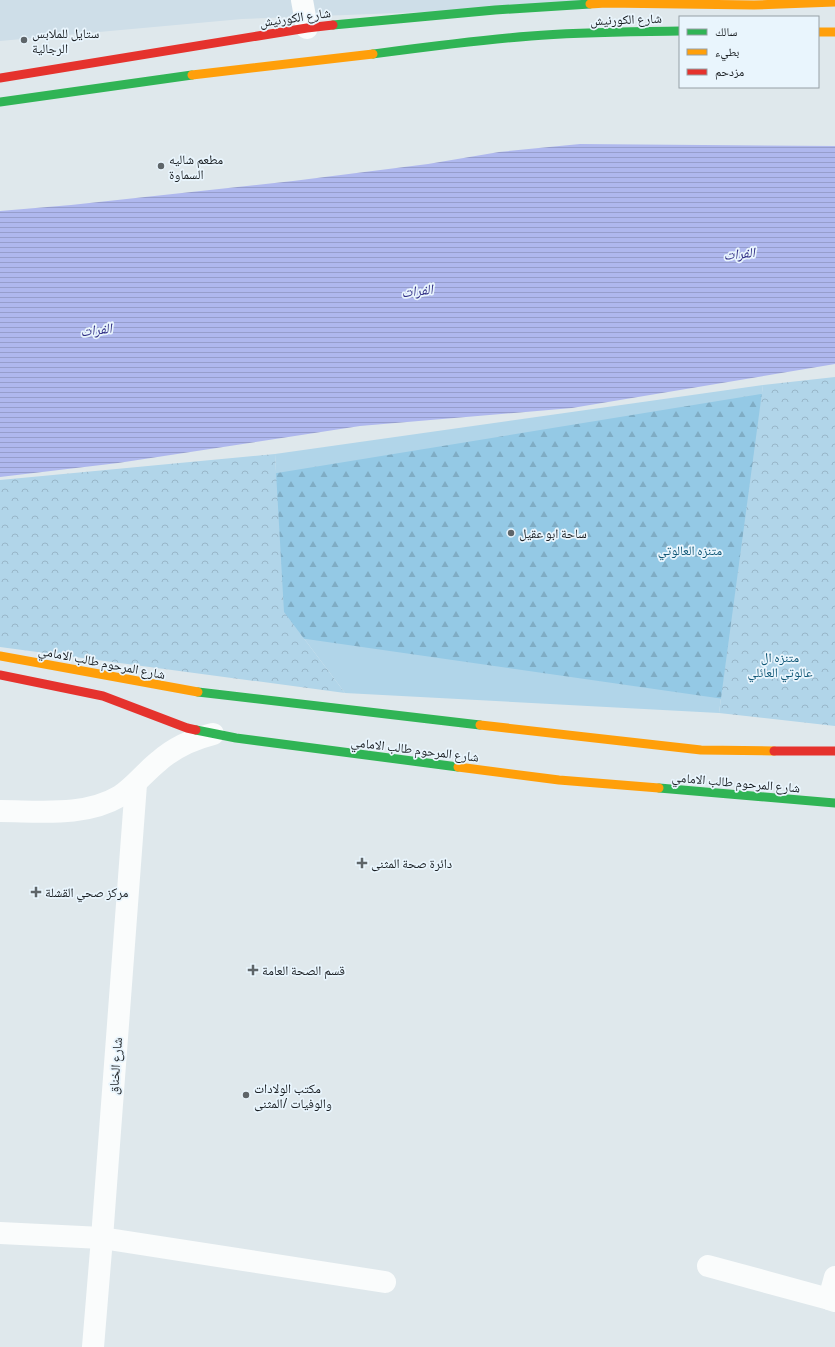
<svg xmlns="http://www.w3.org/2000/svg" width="835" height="1347" font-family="Barlow,'Noto Naskh Arabic',sans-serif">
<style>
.built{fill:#cedee8}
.grass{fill:#b1d5e9}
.forest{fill:url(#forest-firs)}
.park{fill:url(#park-crowns)}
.water{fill:url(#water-rules)}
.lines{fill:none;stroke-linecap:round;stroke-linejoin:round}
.street{stroke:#fafcfc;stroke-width:22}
.fast{stroke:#30b455;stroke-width:9}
.slow{stroke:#ff9f0a;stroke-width:9}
.jam{stroke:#e5322d;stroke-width:9}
.poi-dot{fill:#5e6569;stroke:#e9f5fd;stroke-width:1.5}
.labels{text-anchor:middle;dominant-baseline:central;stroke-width:3.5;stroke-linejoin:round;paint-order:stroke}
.street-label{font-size:13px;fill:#191e22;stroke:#e9f5fd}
.poi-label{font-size:13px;fill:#191e22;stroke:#e9f5fd;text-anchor:start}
.park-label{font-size:13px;fill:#0d5575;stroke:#e9f5fd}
.water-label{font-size:14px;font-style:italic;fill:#323086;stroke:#e9f5fd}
</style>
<defs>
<pattern id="forest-firs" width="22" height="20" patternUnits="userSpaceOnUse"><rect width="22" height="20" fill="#94c9e5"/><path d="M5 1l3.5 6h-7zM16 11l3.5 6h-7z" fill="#7facc4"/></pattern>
<pattern id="park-crowns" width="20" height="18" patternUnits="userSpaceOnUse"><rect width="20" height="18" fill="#b1d5e9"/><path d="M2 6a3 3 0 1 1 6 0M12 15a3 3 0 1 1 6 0" fill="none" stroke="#98b6c8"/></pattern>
<pattern id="water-rules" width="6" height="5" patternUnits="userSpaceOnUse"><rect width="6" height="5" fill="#afb8ee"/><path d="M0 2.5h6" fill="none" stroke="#969ecc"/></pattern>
</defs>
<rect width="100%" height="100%" fill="#dfe8ec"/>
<path class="built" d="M0,0H742L242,19L0,41Z"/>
<path class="grass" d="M763,385L719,713L345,693L284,612L275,454Z"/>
<path class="forest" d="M835,382V715L0,595V518Z"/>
<g class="park">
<path d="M835,377V726L719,713L763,385Z"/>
<path d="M275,454L284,612L345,693L0,647V480Z"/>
</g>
<path class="water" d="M580,144L835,146V364L572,408L360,426L118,463L0,477V211L71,205L293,181L428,164L499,152Z"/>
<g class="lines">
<g class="street">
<path d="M302,0L307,28"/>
<path d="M0,811C40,811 85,817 120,796C135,786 145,772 159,761C175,747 193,739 213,734"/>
<path d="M0,1233L102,1238L385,1282"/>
<path d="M708,1266L829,1299"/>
<path d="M835,1277L829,1299L835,1301"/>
<path d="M93,1347L102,1238L136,784"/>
</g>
<g class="fast">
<path d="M333,25L495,10L590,4"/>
<path d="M373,54C426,47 478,40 531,36C580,32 630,32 680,31"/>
<path d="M0,102L192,75"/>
<path d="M198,692L480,725"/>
<path d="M196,730L236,738L458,767"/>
<path d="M659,788L835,803"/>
</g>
<g class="slow">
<path d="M590,4L606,3L754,5L835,2"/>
<path d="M818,32H835"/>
<path d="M192,75L373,54"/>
<path d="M0,656L198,692"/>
<path d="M480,725L701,750L774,751"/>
<path d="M458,767L559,780L659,788"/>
</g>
<g class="jam">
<path d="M0,78L307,28L333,25"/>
<path d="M0,675L103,696L187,728L196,730"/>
<path d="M774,751H835"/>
</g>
</g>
<g class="poi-dot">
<circle cx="24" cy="40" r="4"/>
<circle cx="161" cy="166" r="4"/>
<circle cx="511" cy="533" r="4"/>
<path d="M360 857h4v4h4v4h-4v4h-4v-4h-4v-4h4z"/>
<path d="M34 886h4v4h4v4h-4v4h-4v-4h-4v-4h4z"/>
<path d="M251 964h4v4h4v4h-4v4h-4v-4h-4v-4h4z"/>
<circle cx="246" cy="1095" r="4"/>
</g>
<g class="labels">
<g class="street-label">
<text transform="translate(295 17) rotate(-8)">شارع الكورنيش</text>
<text transform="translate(626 19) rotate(-2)">شارع الكورنيش</text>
<text transform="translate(102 662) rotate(11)">شارع المرحوم طالب الامامي</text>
<text transform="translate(415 749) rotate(7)">شارع المرحوم طالب الامامي</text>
<text transform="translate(736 782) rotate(5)">شارع المرحوم طالب الامامي</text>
<text transform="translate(115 1066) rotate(-86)">شارع الخناق</text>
</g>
<g class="poi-label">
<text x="32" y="33">ستايل للملابس<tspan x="32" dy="15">الرجالية</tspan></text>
<text x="169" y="159">مطعم شاليه<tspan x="169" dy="15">السماوة</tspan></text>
<text x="519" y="533">ساحة ابو عقيل</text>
<text x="371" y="863">دائرة صحة المثنى</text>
<text x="45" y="892">مركز صحي القشلة</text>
<text x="262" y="970">قسم الصحة العامة</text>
<text x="254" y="1088">مكتب الولادات<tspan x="254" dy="15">والوفيات /المثنى</tspan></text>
</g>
<g class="park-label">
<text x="690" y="550">متنزه العالوتي</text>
<text x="780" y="657">متنزه ال<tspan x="780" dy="15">عالوتي العائلي</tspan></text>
</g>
<g class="water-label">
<text transform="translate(739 253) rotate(-6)">الفرات</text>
<text transform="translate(417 290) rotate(-7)">الفرات</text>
<text transform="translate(96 329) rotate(-7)">الفرات</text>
</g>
</g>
<rect x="679" y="16" width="140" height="72" fill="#e9f5fd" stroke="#969fa5"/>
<rect x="687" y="29" width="20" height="6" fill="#30b455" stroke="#969fa5"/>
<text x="715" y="36" font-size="12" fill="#191e22">سالك</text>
<rect x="687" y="49" width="20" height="6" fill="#ff9f0a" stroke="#969fa5"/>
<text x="715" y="56" font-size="12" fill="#191e22">بطيء</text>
<rect x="687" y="69" width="20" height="6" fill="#e5322d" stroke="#969fa5"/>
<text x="715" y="76" font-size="12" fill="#191e22">مزدحم</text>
</svg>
